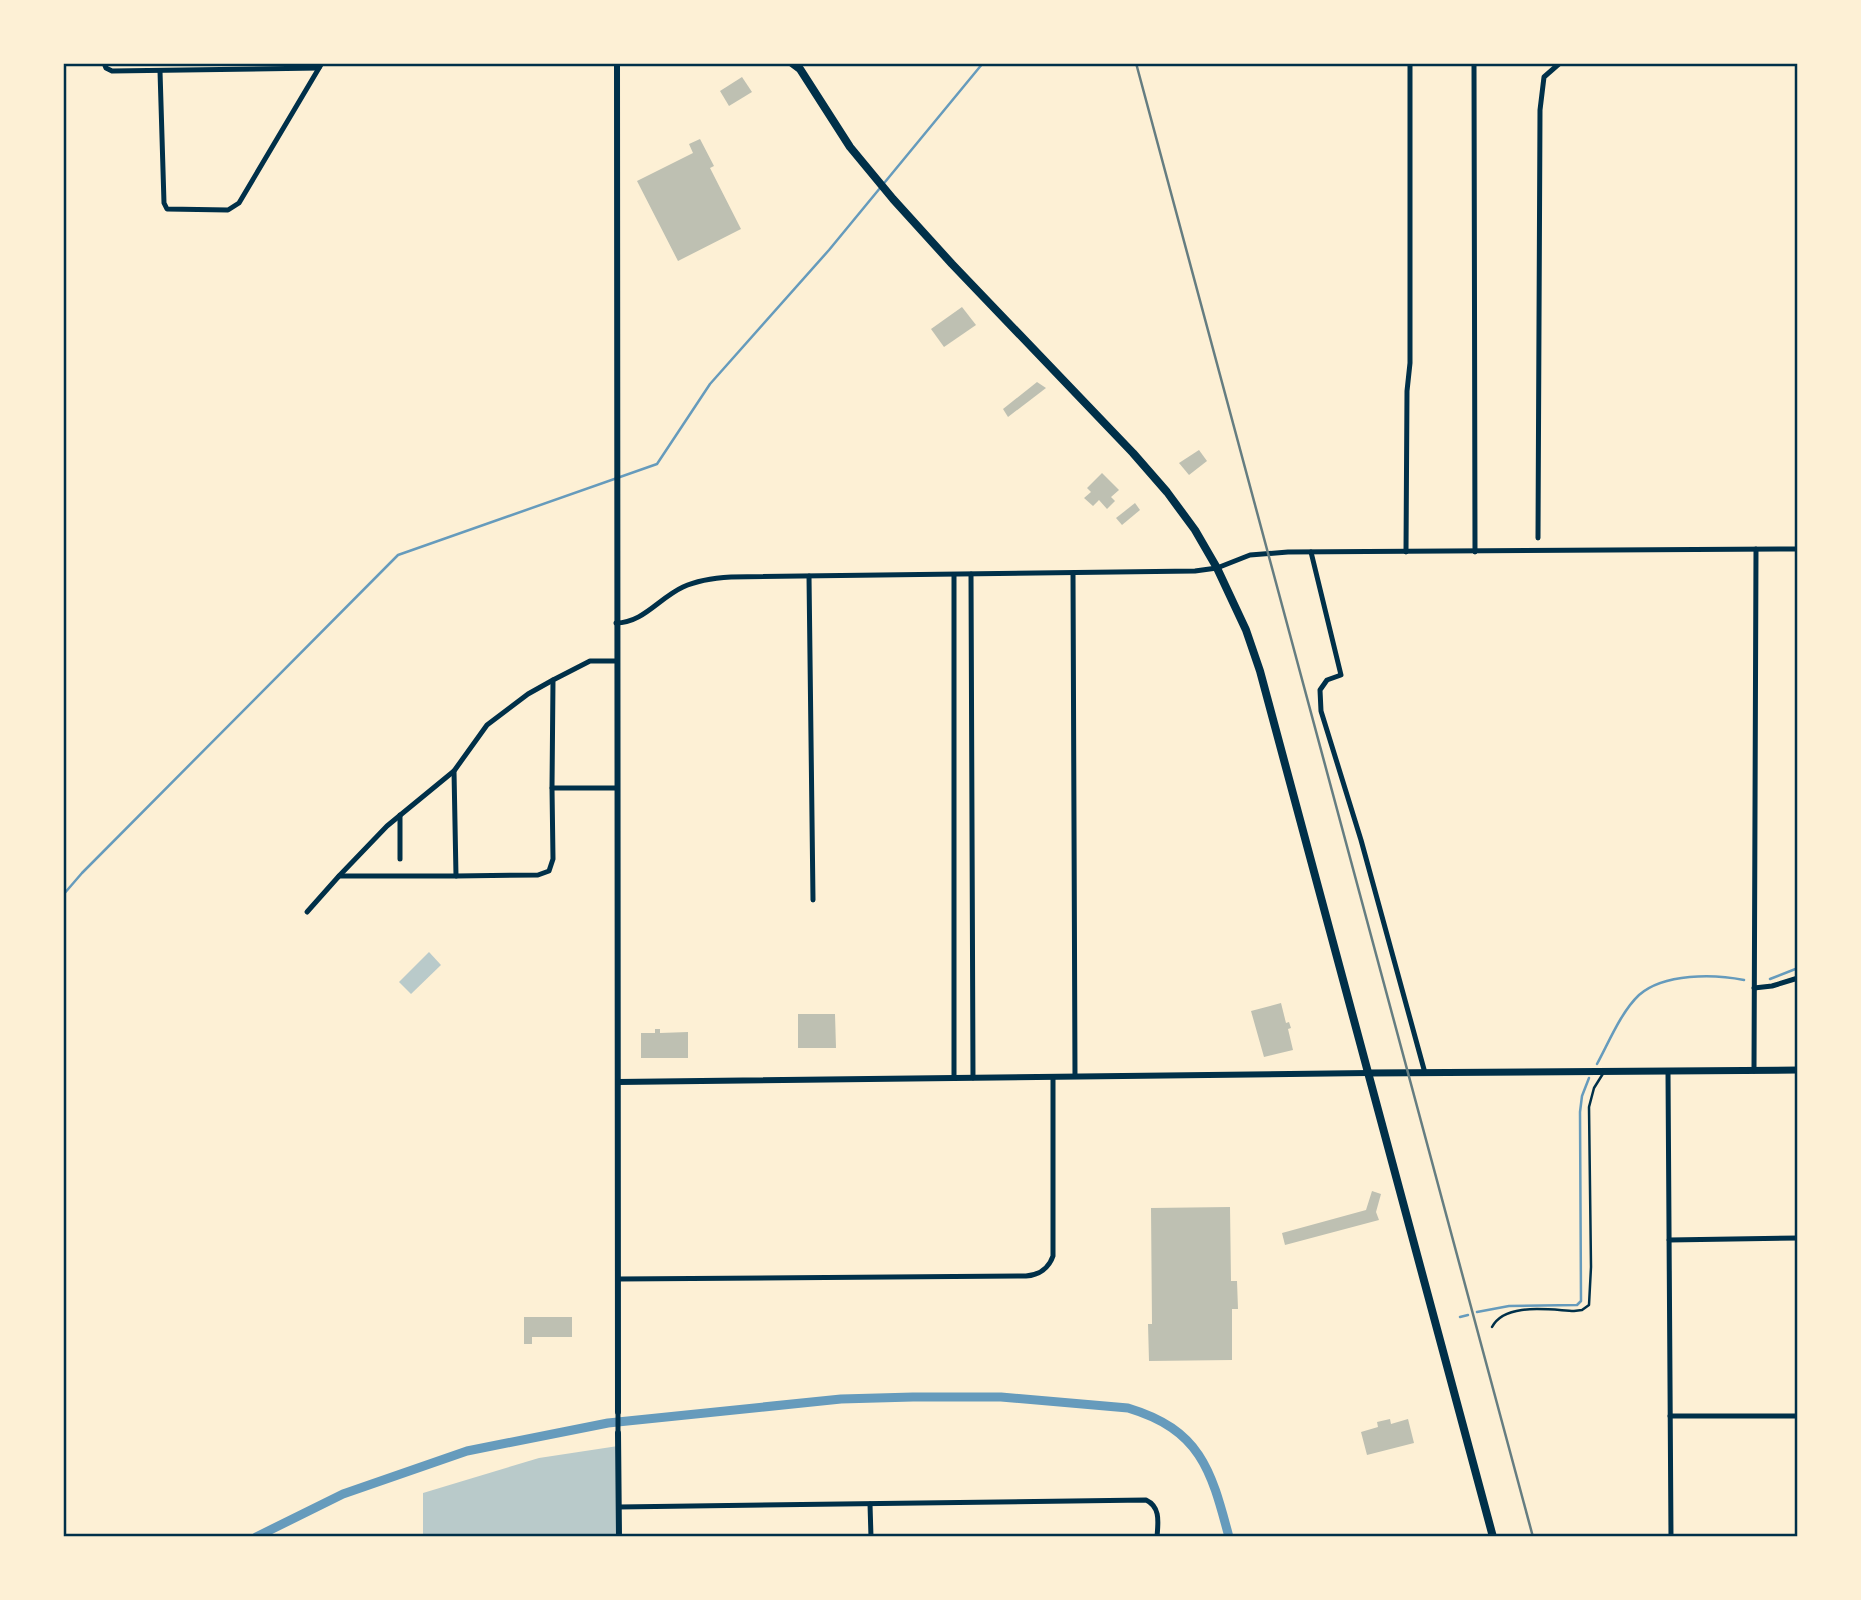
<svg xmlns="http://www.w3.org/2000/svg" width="1861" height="1600" font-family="Manrope,sans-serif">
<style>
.green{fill:#b9caca}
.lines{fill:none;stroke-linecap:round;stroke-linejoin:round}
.stream{stroke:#669bbc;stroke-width:2.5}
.canal{stroke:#669bbc;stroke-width:9}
.building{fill:#bec0b2}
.service{stroke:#003049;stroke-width:2.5}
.minor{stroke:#003049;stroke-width:5}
.tertiary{stroke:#003049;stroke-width:6}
.secondary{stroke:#003049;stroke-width:7}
.trunk{stroke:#003049;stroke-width:8}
.rail{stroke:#657d81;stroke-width:2.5}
.neatline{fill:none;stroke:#003049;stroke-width:2.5}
</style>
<rect width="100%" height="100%" fill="#fdf0d5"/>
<g class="green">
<path d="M429,952L441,965L411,994L399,982Z"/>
<path d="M618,1446L619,1537H423V1493L539,1458Z"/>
</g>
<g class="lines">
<g class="stream">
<path d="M63,895L82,873L398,555L657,464L710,384L829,250L983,63"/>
<path d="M1770,979L1798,968"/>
<path d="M1597,1064C1609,1042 1621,1012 1639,995C1664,973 1714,974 1744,980"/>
<path d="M1477,1312L1509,1306L1577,1305L1581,1301L1580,1112L1582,1096L1589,1078"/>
<path d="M1460,1317L1468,1315"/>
</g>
<path class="canal" d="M256,1537L343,1494L467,1451L608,1423L841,1399L913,1397H1001L1128,1408C1201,1430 1211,1470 1229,1537"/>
</g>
<g class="building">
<path d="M742,77L752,92L729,106L720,91Z"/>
<path d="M700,139L714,166L710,168L741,229L678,261L637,181L693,153L689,144Z"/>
<path d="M962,307L976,325L944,347L931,329Z"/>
<path d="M1037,382L1046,388L1008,417L1003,409Z"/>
<path d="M1199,450L1207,461L1189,475L1179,463Z"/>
<path d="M1102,473L1119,490L1111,497L1115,501L1107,509L1099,500L1093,506L1084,498L1091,492L1087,488Z"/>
<path d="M1135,503L1140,510L1122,525L1116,518Z"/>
<path d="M1281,1003L1286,1023L1289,1022L1291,1028L1288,1029L1293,1050L1264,1057L1251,1011Z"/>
<path d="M798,1014H835L836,1048H798Z"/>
<path d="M655,1029H660V1033L688,1032V1058H641V1033H655Z"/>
<path d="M1372,1191L1381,1194L1376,1212L1379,1220L1285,1245L1282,1233L1366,1210Z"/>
<path d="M1230,1207L1231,1281H1237L1238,1309H1232V1360L1149,1361L1148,1324H1152L1151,1208Z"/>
<path d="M524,1317H572V1337H532V1344H524Z"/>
<path d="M1390,1419L1391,1424L1408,1419L1414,1443L1367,1455L1361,1432L1378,1427L1377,1422Z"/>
</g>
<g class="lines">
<path class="service" d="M1492,1327C1505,1302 1550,1310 1574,1311L1582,1310L1589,1305L1591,1267L1589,1107L1594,1088L1604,1072"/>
<g class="minor">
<path d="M104,63L106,68L112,71L319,68"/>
<path d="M1474,63L1475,552"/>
<path d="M160,71L164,203L167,209L228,210L239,203L322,63"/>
<path d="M1538,538L1540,110L1544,77L1560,63"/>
<path d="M1311,552L1341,675L1327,680L1320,690L1321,711L1361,840L1425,1073"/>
<path d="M1406,552L1407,391L1410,363V63"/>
<path d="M1073,573L1075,1076"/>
<path d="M971,574L973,1078"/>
<path d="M809,576L813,900"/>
<path d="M616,623C643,623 659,598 683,587C698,580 714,578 731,577L1195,571L1217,568L1250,555L1288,552L1798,549"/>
<path d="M617,661H590L553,680L552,788H617"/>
<path d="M552,788L553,859L549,871L538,875L456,876L454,771L487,725L528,694L553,680"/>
<path d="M400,815V859"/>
<path d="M339,876L387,826L454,771"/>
<path d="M307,912L339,876H456"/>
<path d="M1754,988L1772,986L1798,978"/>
<path d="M1754,1071L1756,549"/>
<path d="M1668,1072L1671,1537"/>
<path d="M954,1078V575"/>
<path d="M1669,1240L1798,1238"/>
<path d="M619,1279L1026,1276C1039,1275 1049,1268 1053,1256V1077"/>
<path d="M1670,1416H1798"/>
<path d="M618,1433V1412"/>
<path d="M870,1504L871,1537"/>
<path d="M619,1507L1146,1500C1161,1507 1158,1523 1157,1537"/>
</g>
<g class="tertiary">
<path d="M617,63L618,1412"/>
<path d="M618,1082L1369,1073"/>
<path d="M618,1433L619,1537"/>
</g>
<path class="secondary" d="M1369,1073L1798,1070"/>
<path class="trunk" d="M792,63L800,69L850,147L893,199L952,264L1133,453L1167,492L1195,530L1217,568L1246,630L1260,671L1493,1537"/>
<path class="rail" d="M1136,63L1533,1537"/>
</g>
<rect width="1861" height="1600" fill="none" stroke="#fdf0d5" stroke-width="130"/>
<rect x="65" y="65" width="1731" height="1470" class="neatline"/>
</svg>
